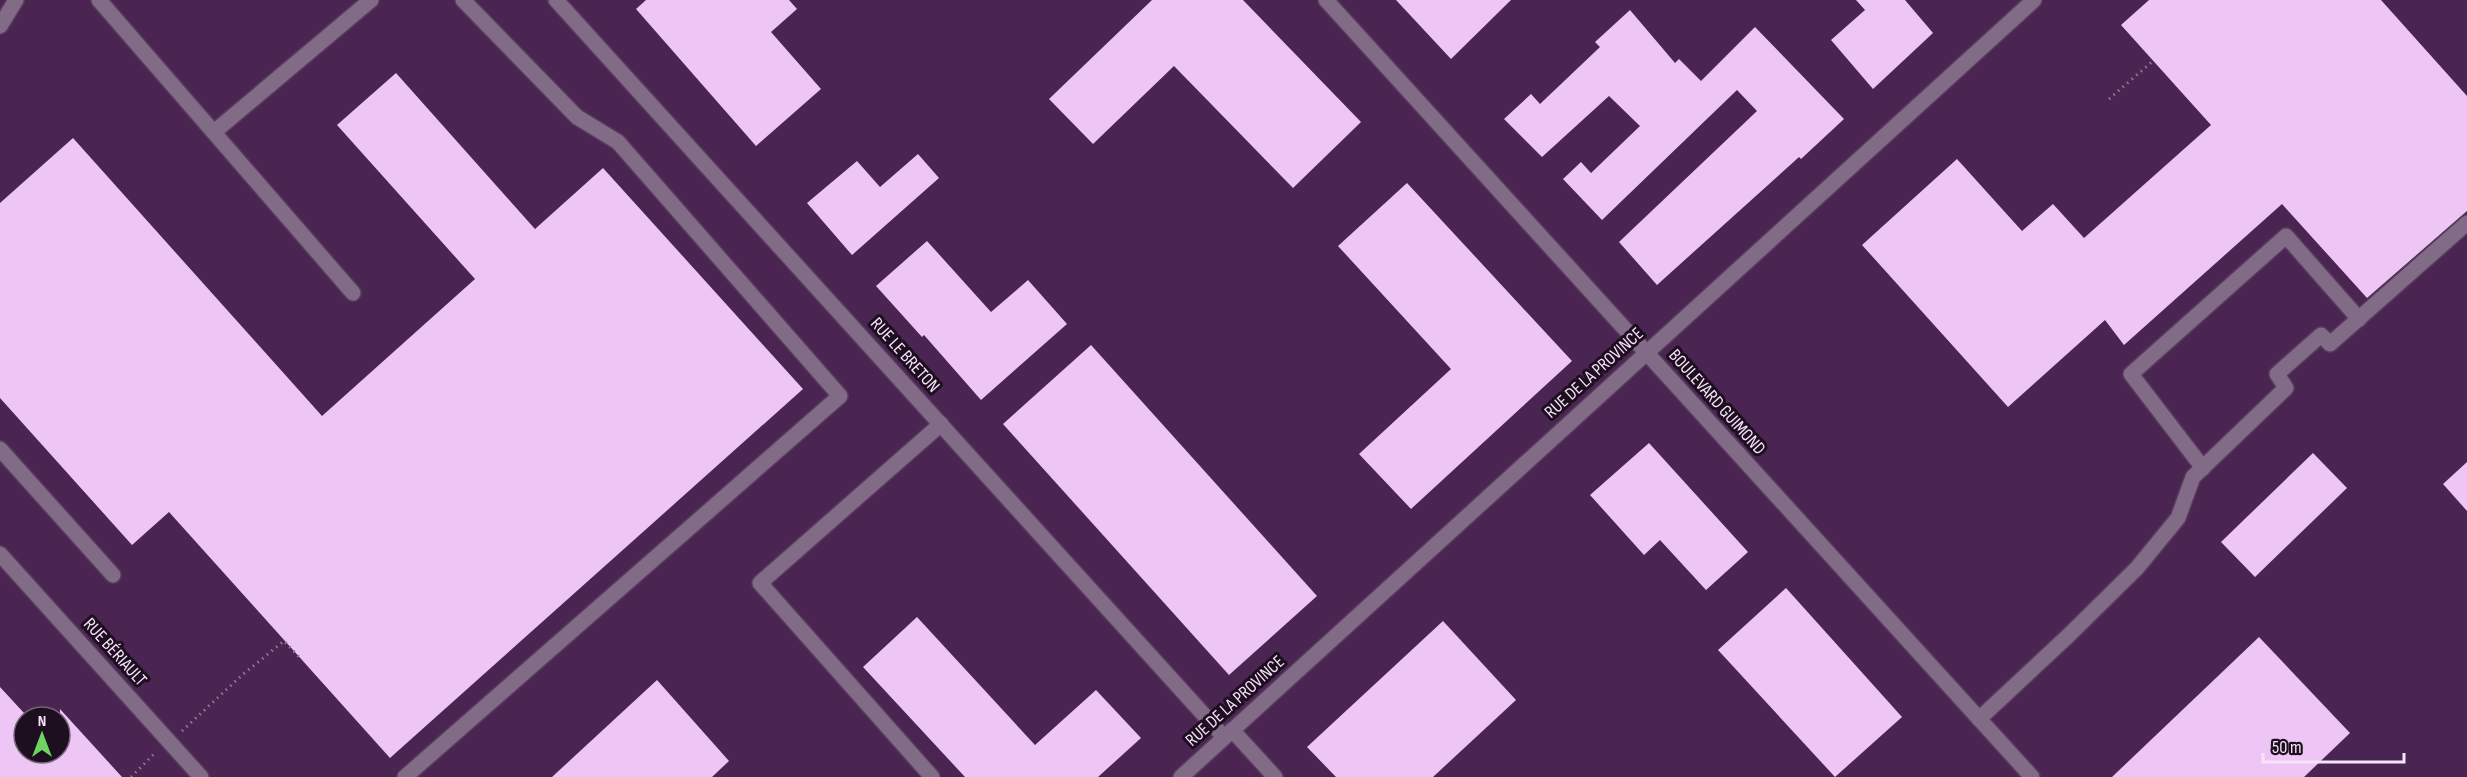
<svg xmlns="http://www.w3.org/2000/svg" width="2467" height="777" font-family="'Sofia Sans Condensed',sans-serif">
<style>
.built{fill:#4a2551;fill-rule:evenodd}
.building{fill:#eec6f5}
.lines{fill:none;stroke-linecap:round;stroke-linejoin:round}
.minor-casing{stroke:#583a5e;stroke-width:18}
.path{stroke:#937898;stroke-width:3;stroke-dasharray:1.5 4.5;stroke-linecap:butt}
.minor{stroke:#826b87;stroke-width:15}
.labels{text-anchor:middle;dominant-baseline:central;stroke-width:6;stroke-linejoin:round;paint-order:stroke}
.street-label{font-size:18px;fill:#f8e3fb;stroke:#1d0f20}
</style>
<rect width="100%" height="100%" fill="#3e1e44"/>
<path class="built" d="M0,0H2467V777H0ZM24,717H60V753H24Z"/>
<g class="building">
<path d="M646,0H789L797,9L771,32L821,89L756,146L636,9Z"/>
<path d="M1152,0H1243L1361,122L1293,188L1174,66L1093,144L1049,99Z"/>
<path d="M1396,0H1511L1451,59Z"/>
<path d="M1856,0H1905L1933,33L1873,89L1831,40L1865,10Z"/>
<path d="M2149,0H2381L2467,96V211L2367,298L2282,204L2124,345L2105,320L2008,407L1862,245L1957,159L2022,231L2053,204L2084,238L2211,125L2121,25Z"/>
<path d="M1630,10L1675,63L1679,59L1701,81L1755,27L1844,119L1801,159L1799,157L1657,285L1619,242L1757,111L1737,90L1602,220L1563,179L1581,162L1591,173L1640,126L1609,96L1542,157L1504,119L1531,94L1540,104L1600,47L1595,42Z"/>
<path d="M396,73L535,229L603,168L803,389L390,758L169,512L132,545L0,398V203L73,138L322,416L475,279L337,125Z"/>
<path d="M918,154L939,178L852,255L807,203L857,161L880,187Z"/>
<path d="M1407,183L1572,361L1411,509L1359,454L1451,369L1338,246Z"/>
<path d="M927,241L991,312L1028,280L1067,324L981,400L924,335L922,337L876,286Z"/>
<path d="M1091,345L1317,596L1229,675L1003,424Z"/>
<path d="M1649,443L1748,552L1706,590L1660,540L1644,555L1590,495Z"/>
<path d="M2313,453L2347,488L2255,577L2221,542Z"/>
<path d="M2467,462V511L2443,484Z"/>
<path d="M1786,588L1902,717L1835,777L1718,650Z"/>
<path d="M917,617L1035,745L1096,690L1141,738L1098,777H965L863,667Z"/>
<path d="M1443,621L1516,700L1433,777H1336L1307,747Z"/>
<path d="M2259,637L2350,733L2304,777H2112Z"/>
<path d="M657,680L729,761L712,777H552Z"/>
<path d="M0,687L24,713V753H60V709L122,777H0Z"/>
</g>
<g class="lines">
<defs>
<g id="minor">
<path d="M99,0L353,293"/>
<path d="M556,0L1224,737"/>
<path d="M1326,0L2032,777"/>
<path d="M0,26L16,0"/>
<path d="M214,132L371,0"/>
<path d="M0,449L113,575"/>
<path d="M2203,468L2131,374L2286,236L2359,319"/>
<path d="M0,554L201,777"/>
<path d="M1979,719L2069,635L2137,568L2178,518L2193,477L2286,388L2277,374L2321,335L2330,344L2467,223"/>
<path d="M1232,730L1275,777"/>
<path d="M405,777L840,396L618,142L577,117L463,0"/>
<path d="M932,777L760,583L941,424"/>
<path d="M1181,777L2034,0"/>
</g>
</defs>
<use href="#minor" class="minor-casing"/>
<g class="path">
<path d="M2109,99L2153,61"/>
<path d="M182,731L241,676L284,641L301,659"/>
<path d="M131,777L155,753"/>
</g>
<use href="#minor" class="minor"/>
</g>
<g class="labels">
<g class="street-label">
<text transform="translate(905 355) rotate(48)">RUE LE BRETON</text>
<text transform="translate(1594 373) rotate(-42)">RUE DE LA PROVINCE</text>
<text transform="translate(1717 402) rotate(48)">BOULEVARD GUIMOND</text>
<text transform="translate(115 652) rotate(48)">RUE BÉRIAULT</text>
<text transform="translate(1235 701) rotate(-42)">RUE DE LA PROVINCE</text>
</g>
</g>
<g transform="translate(42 735)"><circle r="28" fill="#1d0f20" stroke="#756478" stroke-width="1.5"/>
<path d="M0-4.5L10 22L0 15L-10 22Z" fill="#6fd360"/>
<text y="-9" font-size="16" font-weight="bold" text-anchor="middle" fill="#f8e3fb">N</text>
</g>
<path d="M2263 753v9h141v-9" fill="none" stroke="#f8e3fb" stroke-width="3"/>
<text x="2272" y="753" font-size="18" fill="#f8e3fb" stroke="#1d0f20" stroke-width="4.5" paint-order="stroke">50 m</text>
</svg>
